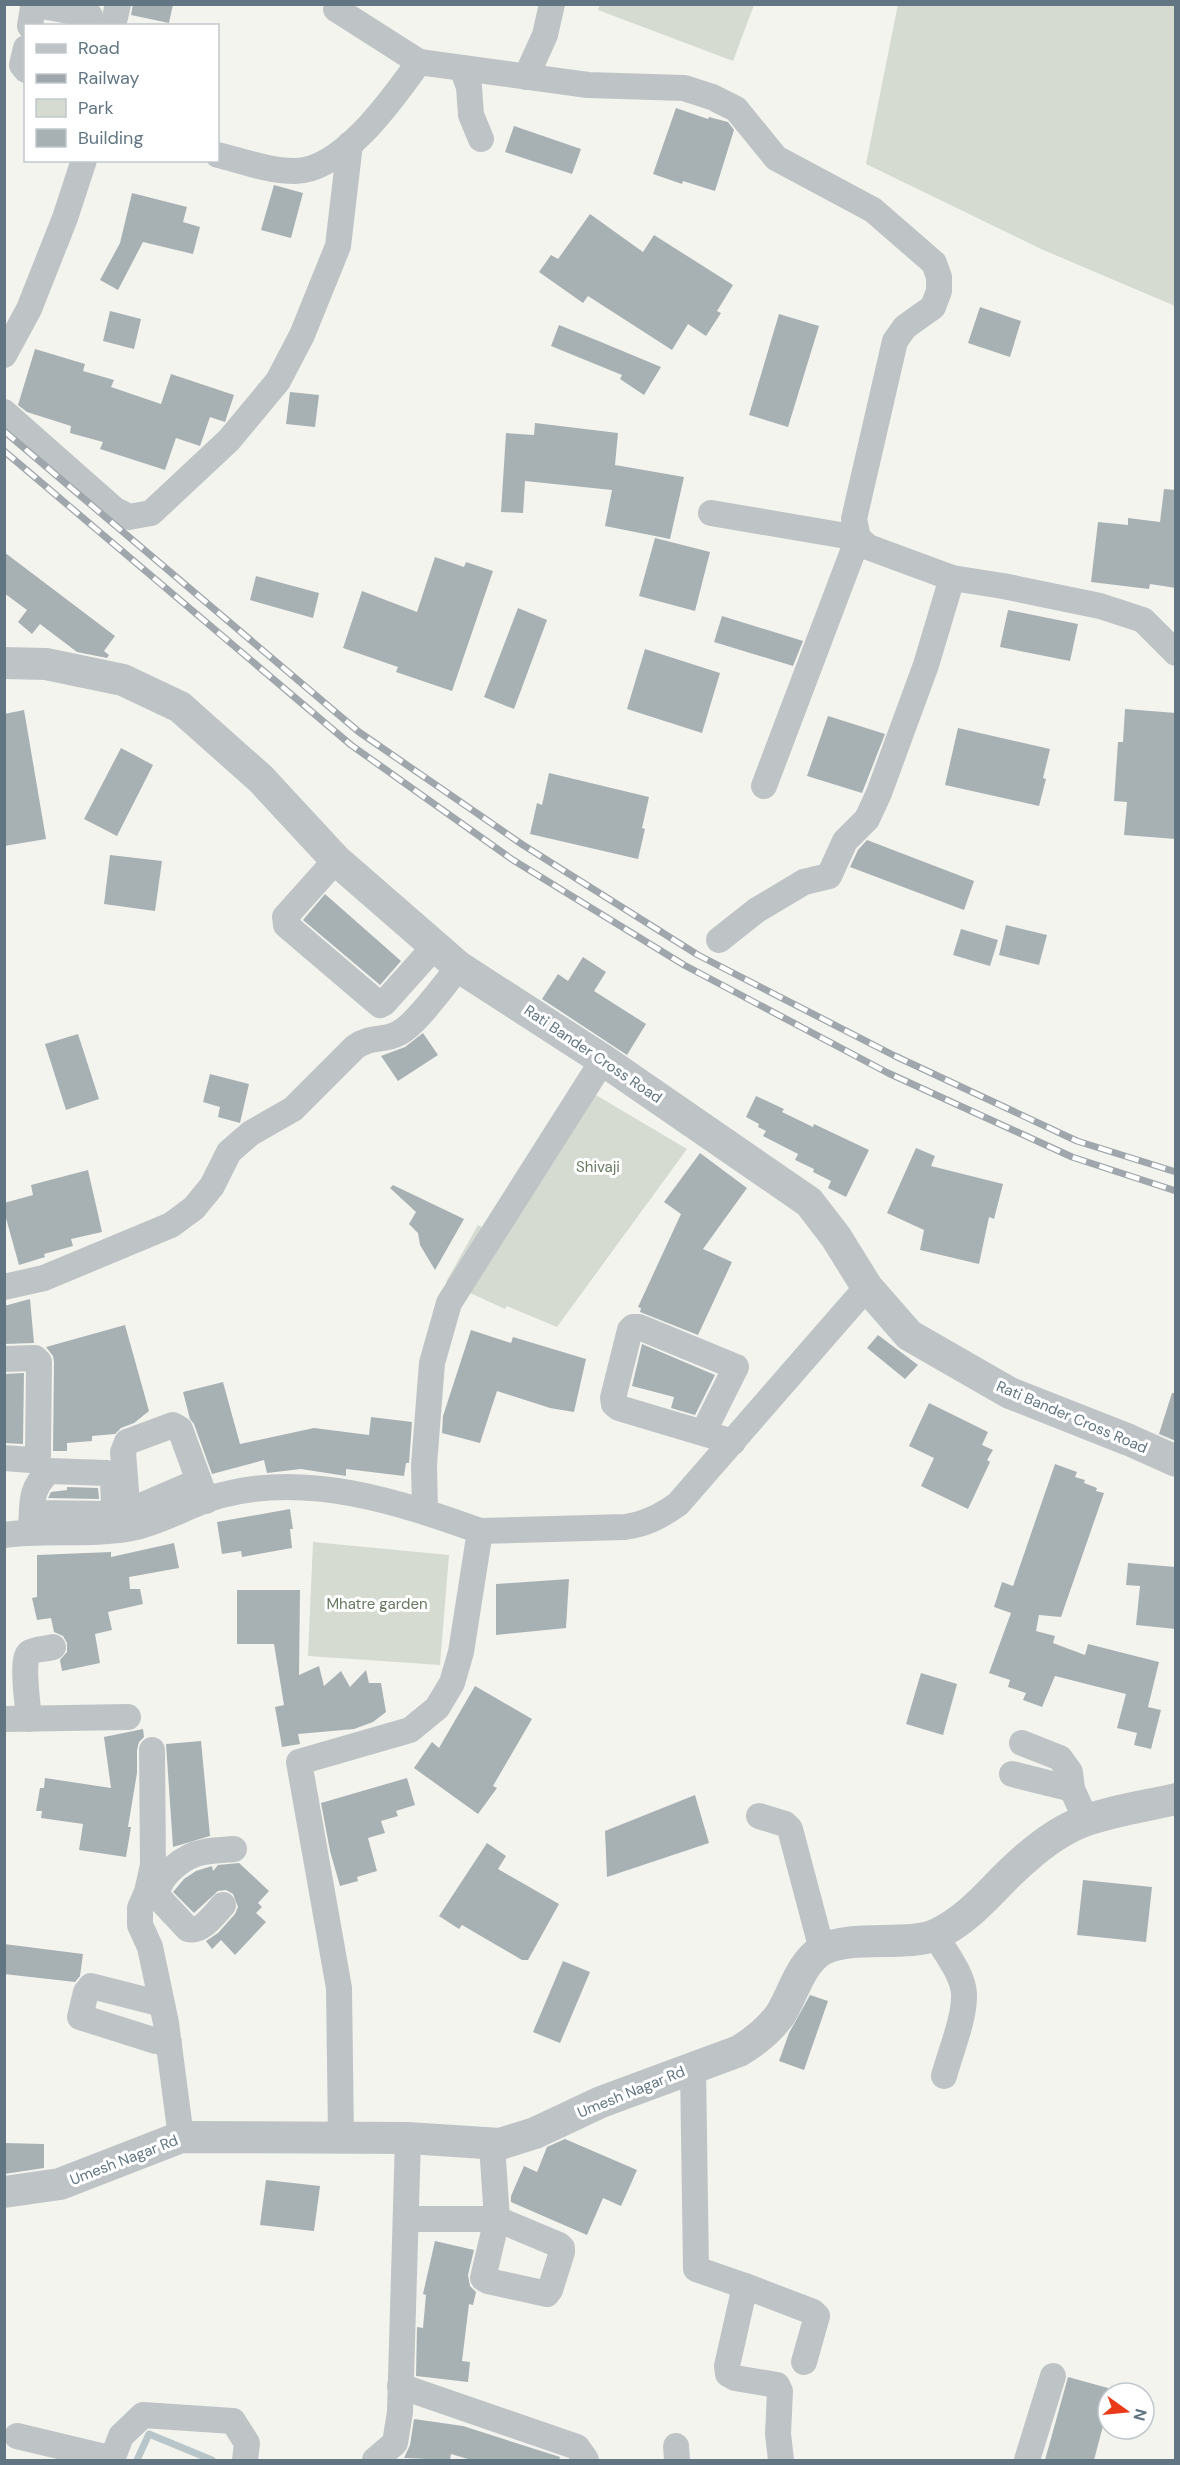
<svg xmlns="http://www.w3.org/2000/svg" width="1180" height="2465" font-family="'DM Sans',sans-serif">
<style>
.green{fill:#d5dbd0}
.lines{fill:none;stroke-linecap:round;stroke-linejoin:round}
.stream{stroke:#b8c6c9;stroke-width:7}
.building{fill:#a7b1b4}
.minor{stroke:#bec4c6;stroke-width:26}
.tertiary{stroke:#bec4c6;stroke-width:32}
.rail-casing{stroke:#9fa7ac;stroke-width:7}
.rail{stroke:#fff;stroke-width:4.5;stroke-dasharray:14;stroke-linecap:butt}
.labels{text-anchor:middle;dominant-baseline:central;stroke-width:6;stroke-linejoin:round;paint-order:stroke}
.street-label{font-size:15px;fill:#617682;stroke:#fff}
.park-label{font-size:15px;fill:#677960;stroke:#fff}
</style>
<rect width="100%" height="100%" fill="#f4f4ef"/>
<g class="green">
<path d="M898,4L1175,5V306L1041,249L866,164Z"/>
<path d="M600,5V4L754,5L733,61L598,10Z"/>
<path d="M579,1085L687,1149L557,1327L507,1306L505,1309L446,1282L478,1225L484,1228Z"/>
<path d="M313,1542L449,1555L440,1665L308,1656Z"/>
</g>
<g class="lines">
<path class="stream" d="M137,2460L149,2434L212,2460"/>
</g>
<g class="building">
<path d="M133,4H173L169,23L131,15Z"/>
<path d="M676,108L708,119L709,117L728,122L734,130L715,191L683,181L682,184L653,174Z"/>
<path d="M514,126L581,149L572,174L505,152Z"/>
<path d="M274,185L303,193L291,238L261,230Z"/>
<path d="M132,193L187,207L183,222L200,227L193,254L143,242L118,290L100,280L120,243Z"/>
<path d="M590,214L643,252L654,235L733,285L717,311L721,313L706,336L688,324L672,350L588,296L583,303L539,272L551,255L558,259Z"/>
<path d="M980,307L1021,321L1010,357L968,343Z"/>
<path d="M110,311L141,319L134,349L103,341Z"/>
<path d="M779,314L819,326L788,427L749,415Z"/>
<path d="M559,325L601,342L661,367L644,395L620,379L622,375L551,346Z"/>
<path d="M35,349L85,364L83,371L114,380L111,387L161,404L171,374L234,395L225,422L210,417L200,446L176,438L165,470L100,449L103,442L70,433L71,426L27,412L18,405Z"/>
<path d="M290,392L319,395L315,427L286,424Z"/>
<path d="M535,423L618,433L615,465L684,477L670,539L605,526L612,490L525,481L523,513L501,512L506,433L534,435Z"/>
<path d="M1164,489L1176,490V588L1150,584L1149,589L1091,582L1098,522L1128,525V518L1160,522Z"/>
<path d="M655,538L710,552L695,611L639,596Z"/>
<path d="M4,552L115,636L104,651L109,655L107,658L77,652L40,624L32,634L18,622L27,610L4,593Z"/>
<path d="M435,557L464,567L466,562L493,571L452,691L396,672L398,667L343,648L362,591L417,612Z"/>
<path d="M256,576L319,593L313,618L250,600Z"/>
<path d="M518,608L547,620L514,709L484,697Z"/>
<path d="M1008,610L1078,624L1070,661L1000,647Z"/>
<path d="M722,616L803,641L793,666L714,642Z"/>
<path d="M645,649L720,673L702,733L627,709Z"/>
<path d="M1125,709L1176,713V839L1124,835L1127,802L1114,801L1118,742H1123Z"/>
<path d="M24,710L46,839L4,846V714Z"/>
<path d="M828,716L885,734L862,793L807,776Z"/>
<path d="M958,728L1050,749L1043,778L1046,779L1039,806L945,785Z"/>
<path d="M121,748L153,765L117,836L84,819Z"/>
<path d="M549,773L649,797L642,828L645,829L638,859L530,834L537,803L542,805Z"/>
<path d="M867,840L974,881L964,910L850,867L858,850Z"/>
<path d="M110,855L162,861L155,911L104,904Z"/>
<path d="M325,894L401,961L380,985L303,920Z"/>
<path d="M1006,925L1047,935L1039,965L999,955Z"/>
<path d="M961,929L998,940L990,966L953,955Z"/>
<path d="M583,957L606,972L594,991L646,1024L627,1055L542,999L558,974L568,981Z"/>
<path d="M423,1033L438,1055L398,1081L381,1056L405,1047Z"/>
<path d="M78,1034L99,1099L66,1110L45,1044Z"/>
<path d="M210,1074L249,1084L240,1123L218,1117L220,1107L203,1102Z"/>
<path d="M756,1096L784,1109L782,1112L813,1127L814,1124L869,1150L846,1197L828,1188L831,1181L813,1172L814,1169L795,1160L798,1154L763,1136L766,1131L758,1127L759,1124L746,1117Z"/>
<path d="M916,1148L935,1156L931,1166L1003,1184L994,1219L989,1217L979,1264L920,1250L924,1230L887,1213Z"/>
<path d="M700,1153L747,1188L703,1249L732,1262L698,1335L640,1312L641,1308L638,1307L681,1214L664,1202Z"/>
<path d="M88,1170L102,1232L71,1239L73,1246L44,1254L45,1257L19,1265L4,1211V1203L33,1195L31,1185Z"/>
<path d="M393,1185L464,1219L435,1270L420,1245L418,1233L409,1224L416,1212L390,1188Z"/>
<path d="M30,1299L34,1343L4,1344V1306Z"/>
<path d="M125,1325L149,1411L134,1423L121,1428L115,1434L92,1436V1441L67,1443V1451H53L54,1362L53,1356L46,1347Z"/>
<path d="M471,1330L511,1343L513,1337L586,1359L574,1412L550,1408L497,1391L480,1443L442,1433L443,1416Z"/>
<path d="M878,1335L918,1365L905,1379L867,1348Z"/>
<path d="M642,1344L715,1375L695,1415L671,1408L674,1397L632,1386Z"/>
<path d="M24,1373L23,1444L4,1443V1374Z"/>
<path d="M223,1382L240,1444L314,1428L369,1435L371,1417L412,1422L409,1463H406L404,1476L346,1469V1476L301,1469L267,1473L264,1460L212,1474L194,1424L190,1419L183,1392Z"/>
<path d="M1172,1393H1176V1441L1159,1434Z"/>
<path d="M929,1403L988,1432L982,1445L993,1450L987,1460L990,1462L968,1509L921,1486L934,1458L909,1446Z"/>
<path d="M1055,1464L1077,1472L1075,1477L1085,1480L1084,1483L1097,1488L1096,1491L1104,1493L1061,1617L1039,1615L1036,1631L1055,1636L1053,1643L1085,1655L1088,1644L1159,1662L1148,1707L1161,1710L1151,1749L1134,1745L1137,1733L1117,1728L1126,1694L1055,1676L1042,1707L1023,1700L1026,1693L1008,1687L1010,1680L989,1673L1011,1613L994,1607L1002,1582L1013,1586Z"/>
<path d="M67,1487L98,1488L99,1499L48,1498L51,1492L67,1490Z"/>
<path d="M290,1509L293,1529H290L292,1548L242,1557L241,1551L222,1554L217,1522Z"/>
<path d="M174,1543L179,1568L129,1577L130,1589H140L143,1604L108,1612L112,1630L95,1634L100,1663L62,1671L60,1660L67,1652V1643L63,1636L54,1632L51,1618L37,1620L32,1598L37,1597V1555L111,1552V1557Z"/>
<path d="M1128,1563L1176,1567V1629L1136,1625L1140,1586L1126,1585Z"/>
<path d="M569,1579L566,1628L496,1635V1584Z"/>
<path d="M237,1590H300L299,1675L319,1666L324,1686L341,1671L350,1687L366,1670L369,1683H381L386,1712L373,1722L354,1729L298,1734L300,1744L282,1747L275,1707L284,1705L274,1644H237Z"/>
<path d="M921,1673L957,1684L943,1735L906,1724Z"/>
<path d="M475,1686L532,1719L493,1786L497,1788L478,1814L414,1768L432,1742L439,1748Z"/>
<path d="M143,1729L144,1737L139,1742L137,1750V1773L128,1827H131L126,1857L79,1850L83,1824L41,1818L42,1811H36L40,1788H44L45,1778L111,1788L104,1737Z"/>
<path d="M201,1741L210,1836L173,1847L166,1744Z"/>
<path d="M407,1778L415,1805L396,1811L398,1816L381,1821L385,1833L368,1838L377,1871L357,1877L358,1881L340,1886L330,1851L321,1803Z"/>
<path d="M695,1795L709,1843L607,1877L605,1831Z"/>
<path d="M487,1843L506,1856L498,1869L559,1904L528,1960H522L462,1925L459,1929L439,1916Z"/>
<path d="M239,1863L269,1891L258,1903L262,1907L256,1913L266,1922L235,1955L221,1940L212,1949L206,1941L218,1933L235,1914L238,1907L233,1894L226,1890L218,1891L194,1913L173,1892L184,1879L196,1871L212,1866L213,1871L218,1865Z"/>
<path d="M1083,1880L1152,1887L1146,1942L1077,1935Z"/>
<path d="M4,1944L83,1954L80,1976L75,1982L4,1974Z"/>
<path d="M563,1961L590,1972L560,2043L533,2032Z"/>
<path d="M810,1995L828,2001L804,2070L779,2061L789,2033Z"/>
<path d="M565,2139L637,2170L621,2206L603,2198L587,2235L511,2202V2196L524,2166L537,2172L547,2147Z"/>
<path d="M4,2143L44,2144V2168L4,2174Z"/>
<path d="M266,2180L320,2186L314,2231L260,2225Z"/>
<path d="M435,2241L474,2250L468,2275L470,2286L476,2292L473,2305L469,2304L462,2361L470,2362L468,2382L416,2376L417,2327L423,2328L426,2295L423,2294Z"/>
<path d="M1068,2377L1108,2388V2407L1094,2460H1045Z"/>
<path d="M414,2419L463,2426L560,2457L559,2460H471L451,2454L450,2460L404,2458L410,2445Z"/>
</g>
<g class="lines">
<g class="minor">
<path d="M30,26L33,7L36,5L86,14L90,16L88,26"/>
<path d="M113,26L118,4"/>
<path d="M26,48L22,65L26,70"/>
<path d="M419,62L588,85L684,88L712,97L736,109L776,158L873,210L934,263L939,277V291L933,307L905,327L895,341L854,519L858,538L868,547L952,578L926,665L879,793L867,819L845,841L829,876L804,882L757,910L719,940"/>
<path d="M462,68L469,87L471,115L481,139"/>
<path d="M526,77L545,35L552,4"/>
<path d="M218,155C242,161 269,171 294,171C342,172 394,97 419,62L336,9"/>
<path d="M4,355L29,309L65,218L84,160"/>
<path d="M4,412L115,510L129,517L151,513L229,440L278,381L302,335L338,246L350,144"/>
<path d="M711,513L858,538L764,786"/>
<path d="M952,578L1003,586L1100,606L1143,620L1176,653"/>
<path d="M336,860L285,917L286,925L380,1005L384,1003L435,946"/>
<path d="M4,1287L44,1278L171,1225L194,1208L212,1186L229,1152L251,1133L293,1109L355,1047C372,1035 383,1042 399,1033C417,1024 445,983 459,967"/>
<path d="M4,1359L35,1358L39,1362L38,1455L31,1460L4,1458"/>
<path d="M703,1433L736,1367L639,1327H633L630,1330L613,1398L614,1404L619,1408L733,1442"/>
<path d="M199,1481L136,1508L127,1504L123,1452L127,1442L173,1425L180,1429L203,1492L206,1501"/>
<path d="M425,1511L424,1465L432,1363L449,1303L603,1060"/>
<path d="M31,1531C33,1505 28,1491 49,1471L107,1473L113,1478L114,1507L111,1514L32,1513"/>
<path d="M480,1531L625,1527C646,1524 661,1516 678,1504L867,1287"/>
<path d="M4,1535C47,1529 90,1536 132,1528C163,1522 191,1503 222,1495C308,1472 399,1502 480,1531L461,1652L452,1683L437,1708L410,1730L299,1762L339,1988L341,2137"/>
<path d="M4,1719L128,1717"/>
<path d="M29,1719C28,1707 21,1659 29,1653C34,1649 46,1649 53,1647"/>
<path d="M1022,1743L1060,1758L1070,1772L1072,1789L1086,1820"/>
<path d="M152,1750L153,1865L147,1892L140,1908V1925L150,1947L166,2023L181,2137"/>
<path d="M1012,1774L1072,1789"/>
<path d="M759,1816L785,1824L790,1829L822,1950"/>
<path d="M223,1905C215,1914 201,1933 188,1929L157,1896C158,1875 185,1855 204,1852C214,1850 224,1850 234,1849"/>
<path d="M935,1935C945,1952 963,1974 964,1994C965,2018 950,2053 944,2076"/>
<path d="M162,2004L91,1986L86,1992L80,2017L156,2041L169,2043"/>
<path d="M693,2067L696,2269L745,2286L727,2366L728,2374L735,2378L777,2385L780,2391L778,2434L781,2460"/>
<path d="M406,2219H497L559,2245L562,2248V2252L550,2290L547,2294L488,2281L483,2278L497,2219L492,2145"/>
<path d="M745,2286L813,2312L817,2316L804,2362"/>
<path d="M400,2386L577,2447L586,2460"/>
<path d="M17,2436L113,2459"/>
<path d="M676,2446L677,2460"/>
<path d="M112,2460L121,2436L143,2415L233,2421L247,2443L245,2460"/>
<path d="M375,2460L395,2443L400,2412L408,2138"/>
<path d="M1027,2460L1053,2376"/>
</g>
<g class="tertiary">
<path d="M4,663L46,664L123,680L180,707L261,779L336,860L459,967L603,1060L809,1202L836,1237L867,1287L909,1335L1010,1393L1129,1440L1176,1461"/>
<path d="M4,2192L60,2184L181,2137L408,2138L500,2144L535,2133L601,2102L739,2051C754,2042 770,2029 780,2015C793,1995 800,1963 822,1950C851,1934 907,1947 935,1935C973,1918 994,1885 1025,1859C1043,1843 1064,1828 1087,1820C1115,1810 1146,1806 1176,1799"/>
</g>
<defs>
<g id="rail">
<path d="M4,431L359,732L523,845L698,955L895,1056L1077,1141L1176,1172"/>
<path d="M4,451L351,745L513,860L684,965L888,1073L1072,1157L1176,1191"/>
</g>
</defs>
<use href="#rail" class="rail-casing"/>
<use href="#rail" class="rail"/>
</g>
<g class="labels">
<g class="street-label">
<text transform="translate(593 1054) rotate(34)">Rati Bander Cross Road</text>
<text transform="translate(1072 1417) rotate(23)">Rati Bander Cross Road</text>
<text transform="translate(631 2092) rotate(-22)">Umesh Nagar Rd</text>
<text transform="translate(124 2160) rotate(-21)">Umesh Nagar Rd</text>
</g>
<g class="park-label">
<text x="598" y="1167">Shivaji</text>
<text x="377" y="1604">Mhatre garden</text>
</g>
</g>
<rect width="1180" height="2465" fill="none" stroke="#617682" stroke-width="12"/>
<rect x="24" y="24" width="195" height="138" fill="#ffffff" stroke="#c0c8cd" stroke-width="1.5"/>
<rect x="36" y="44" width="30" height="9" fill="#bec4c6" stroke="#c0c8cd" stroke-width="1.5"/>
<text x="78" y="54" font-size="18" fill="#617682">Road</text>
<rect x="36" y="74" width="30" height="9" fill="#9fa7ac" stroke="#c0c8cd" stroke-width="1.5"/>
<text x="78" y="84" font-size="18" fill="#617682">Railway</text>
<rect x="36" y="99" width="30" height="18" fill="#d5dbd0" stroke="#c0c8cd" stroke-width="1.5"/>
<text x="78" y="114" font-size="18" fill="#617682">Park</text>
<rect x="36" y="129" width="30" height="18" fill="#a7b1b4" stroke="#c0c8cd" stroke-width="1.5"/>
<text x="78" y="144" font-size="18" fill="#617682">Building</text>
<g transform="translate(1126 2411) rotate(105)"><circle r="28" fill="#ffffff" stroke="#c0c8cd" stroke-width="1.5"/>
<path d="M0-4.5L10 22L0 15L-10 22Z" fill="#ea3a19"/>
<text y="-9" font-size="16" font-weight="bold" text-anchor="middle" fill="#617682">N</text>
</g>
</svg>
